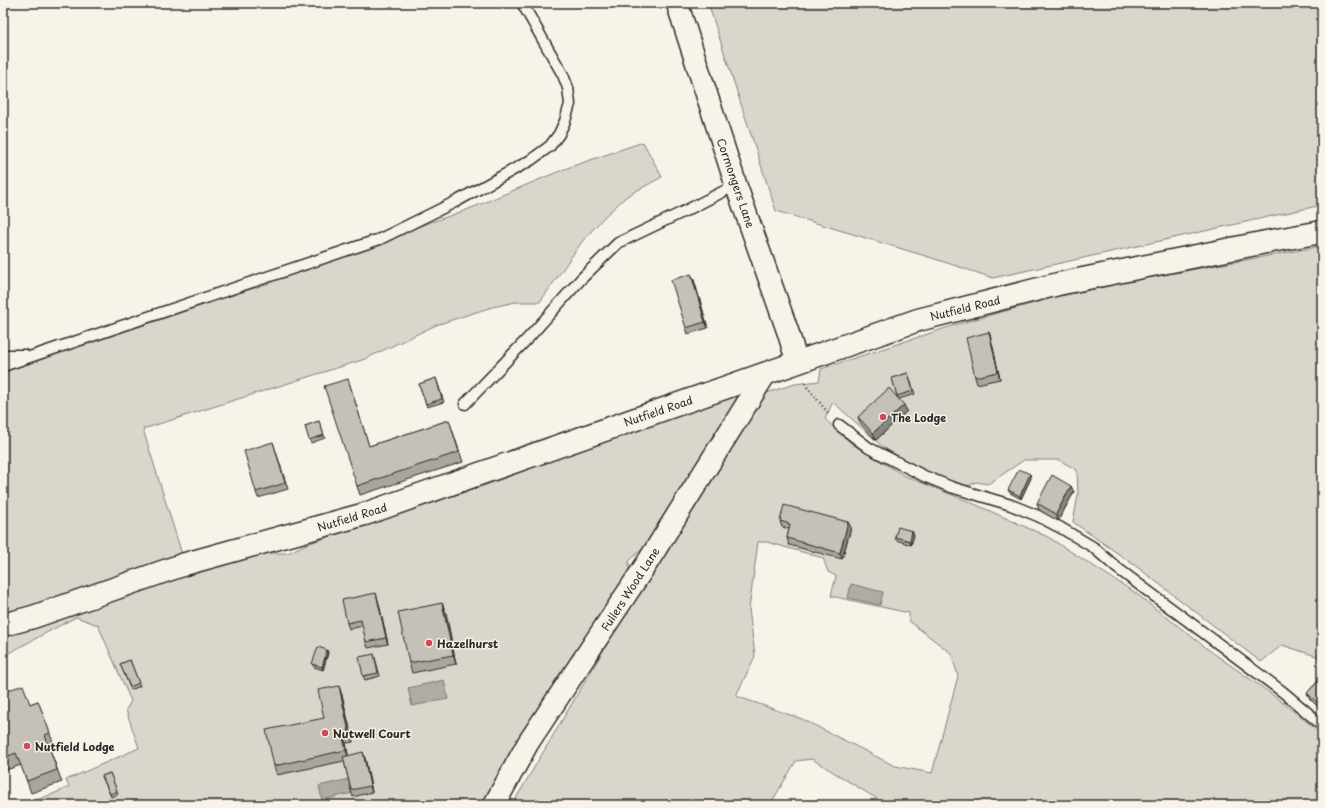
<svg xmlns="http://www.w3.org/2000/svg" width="1325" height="808" font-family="'Playpen Sans',sans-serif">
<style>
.green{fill:#dad6cc;stroke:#82807c;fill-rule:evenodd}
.water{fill:#afaca4;stroke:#7a7874}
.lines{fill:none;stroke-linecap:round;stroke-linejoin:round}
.lane-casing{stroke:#2b2b2b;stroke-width:13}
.street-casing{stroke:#2b2b2b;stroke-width:24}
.primary-casing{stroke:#2b2b2b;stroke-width:25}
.path{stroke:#2b2b2b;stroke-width:2.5;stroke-dasharray:1 3;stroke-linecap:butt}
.lane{stroke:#f7f3e8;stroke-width:10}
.street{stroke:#f7f3e8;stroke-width:21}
.primary{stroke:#f7f3e8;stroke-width:22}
.wall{fill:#a9a69f;stroke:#2b2b2b}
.shaded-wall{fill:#898782;stroke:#2b2b2b}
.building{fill:#c4c1b9;stroke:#2b2b2b}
.poi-dot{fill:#d1495b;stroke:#f7f3e8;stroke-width:1.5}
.labels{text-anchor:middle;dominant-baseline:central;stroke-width:3;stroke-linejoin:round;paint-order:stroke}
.street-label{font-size:11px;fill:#2b2b2b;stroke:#f7f3e8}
.poi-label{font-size:11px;font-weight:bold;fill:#2b2b2b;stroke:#f7f3e8;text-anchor:start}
</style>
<rect width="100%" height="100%" fill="#f7f3e8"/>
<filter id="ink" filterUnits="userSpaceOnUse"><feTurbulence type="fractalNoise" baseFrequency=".025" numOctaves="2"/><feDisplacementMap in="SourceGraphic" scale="8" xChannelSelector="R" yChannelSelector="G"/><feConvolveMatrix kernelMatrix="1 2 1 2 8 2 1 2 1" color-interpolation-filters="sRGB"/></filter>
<g filter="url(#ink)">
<g class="green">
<path d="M708,3H1322V205L993,278L932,258L776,211Z"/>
<path d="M643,142L662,177L627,196L604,217L581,243L540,302H516L492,307L436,325L365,359L143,429L185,564L3,625V367L464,211L567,168Z"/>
<path d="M1322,246V658L1282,645L1261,662L1137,567L1073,522L1078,495L1077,470L1059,460H1024L988,484L976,482L966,487L920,469L883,447L833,402L825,419L852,444L905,476L970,502L1048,537L1134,592L1213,653L1273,695L1322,734V805H887L812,759L796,761L770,805H512L610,639L674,541L741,429L766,393L795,384L819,381L821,369L958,324L1060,296L1141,279ZM758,542H767L823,558L828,572L836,576L831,596L909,613V621L951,653L958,676L932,773L895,766L802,719L736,696L755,656L749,609Z"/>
<path d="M728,395L740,398L666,523L645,546L629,561V577L490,799L483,805H21L53,794L69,787L66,780L139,748L126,710L131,701L98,625L76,617L3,656V632L252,553H288L304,545L486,485Z"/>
</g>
<g class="water">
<path d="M851,584L883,592L880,605L848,598Z"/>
<path d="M444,680L448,699L412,706L408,688Z"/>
<path d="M349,779L352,793L322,800L319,786Z"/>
</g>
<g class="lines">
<defs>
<g id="lane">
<path d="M3,355H25"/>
<path d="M3,366L380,239L459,200L531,160L550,146L559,134L565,121L570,104L568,88L563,75L522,3"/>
<path d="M465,404L531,335L581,279L618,243L687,210L736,185"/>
<path d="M839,425L869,448L924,476L951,487L1011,505L1038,516L1061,528L1093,547L1117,568L1283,692L1322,725"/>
</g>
<g id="street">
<path d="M677,3L736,185L788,332L797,362"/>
<path d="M494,805L528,743L647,563L766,373"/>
</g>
<path id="primary" d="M3,625L33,617L185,564L365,514L918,320L1058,284L1266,242L1322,232"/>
</defs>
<use href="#lane" class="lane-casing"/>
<use href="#street" class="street-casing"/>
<use href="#primary" class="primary-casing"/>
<path class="path" d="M806,383L807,387L829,414"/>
<use href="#lane" class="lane"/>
<use href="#street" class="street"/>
<use href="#primary" class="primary"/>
</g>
<g class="wall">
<path d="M694,280L708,328L688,334L686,328Z"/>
<path d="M989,332L991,339L1000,379L977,384L975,377Z"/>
<path d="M908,373L915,394L899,399L907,411L876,440L860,423L858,417L898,398L892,378Z"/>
<path d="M436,378L444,402L427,407L419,384Z"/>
<path d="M348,379L369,446L449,420L463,462L360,495L357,486Z"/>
<path d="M319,421L325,438L311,443L305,426Z"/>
<path d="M273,442L288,489L258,498L256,492Z"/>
<path d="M1031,478L1021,499L1010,493L1008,490Z"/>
<path d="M1074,492L1058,521L1039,510L1037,503Z"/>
<path d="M780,521L848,522L851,528L842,559L789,545L787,538L789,529L782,527Z"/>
<path d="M912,531L914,535L911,545L896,540L895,537Z"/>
<path d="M378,600L388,644L368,648L366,642L363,626L349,629L347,623Z"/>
<path d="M442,603L446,613L456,664L412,673L409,663Z"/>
<path d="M327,650L328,653L323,670L314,667L312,664Z"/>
<path d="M374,654L380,676L365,680L363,676Z"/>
<path d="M130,660L140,686L131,690L120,664Z"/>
<path d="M1322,677V711L1310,699L1307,693Z"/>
<path d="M3,692L30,704L38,701L54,745L49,747L62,782L31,793L21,765L3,771Z"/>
<path d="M342,695L353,742L346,743L348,756L365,758L372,792L353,797L351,790L344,761L277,775L274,766L324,718Z"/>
<path d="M110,773L118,794L111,797L102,776Z"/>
</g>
<g class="shaded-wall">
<path d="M691,274L694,280L708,328L705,322Z"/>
<path d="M989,332L991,339L1000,379L998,372Z"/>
<path d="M904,405L907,411L876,440L873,433Z"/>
<path d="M1030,474L1031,478L1021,499L1020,496Z"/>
<path d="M1071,486L1074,492L1058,521L1056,514Z"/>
<path d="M848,522L851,528L842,559L840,553Z"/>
<path d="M912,531L914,535L911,545L910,541Z"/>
<path d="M376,593L378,600L388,644L386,638Z"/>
<path d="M442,603L446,613L456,664L453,655Z"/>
<path d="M327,650L328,653L323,670L322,667Z"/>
<path d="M339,686L342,695L353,742L349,732Z"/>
<path d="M342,734L346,743L349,760L346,750Z"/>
<path d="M363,752L365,758L372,792L370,786Z"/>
</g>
<g class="building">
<path d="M691,274L705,322L686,328L671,280Z"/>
<path d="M989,332L998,372L975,377L966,338Z"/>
<path d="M908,373L913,391L897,396L892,378Z"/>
<path d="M436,378L442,399L426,404L419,384Z"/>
<path d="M348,379L369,446L449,420L459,452L357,486L324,386Z"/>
<path d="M889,388L904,405L873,433L858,417Z"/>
<path d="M319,421L324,435L309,440L305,426Z"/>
<path d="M273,442L285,483L256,492L244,451Z"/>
<path d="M1019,469L1030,474L1020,496L1008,490Z"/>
<path d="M1052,475L1071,486L1056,514L1037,503Z"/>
<path d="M784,505L848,522L840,553L787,538L790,524L780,521Z"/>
<path d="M898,527L912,531L910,541L895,537Z"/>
<path d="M376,593L386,638L366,642L361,620L347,623L342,600Z"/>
<path d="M442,603L453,655L409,663L398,612Z"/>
<path d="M318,647L327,650L322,667L312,664Z"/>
<path d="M374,654L378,673L363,676L359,657Z"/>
<path d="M130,660L139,683L130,687L120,664Z"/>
<path d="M1322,677V707L1307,693Z"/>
<path d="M23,685L30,704L38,701L50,733L45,735L57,770L27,781L16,753L3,758V692Z"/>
<path d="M339,686L349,732L342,734L346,750L274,766L266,730L324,718L318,690Z"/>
<path d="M363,752L370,786L351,790L343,757Z"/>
<path d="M110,773L117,791L110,794L102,776Z"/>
</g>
</g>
<g class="poi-dot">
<circle cx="883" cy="417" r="4"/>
<circle cx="429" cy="643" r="4"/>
<circle cx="325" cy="733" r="4"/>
<circle cx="27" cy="746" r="4"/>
</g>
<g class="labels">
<g class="street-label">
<text transform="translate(736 183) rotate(71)">Cormongers Lane</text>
<text transform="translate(965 308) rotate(-14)">Nutfield Road</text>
<text transform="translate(658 411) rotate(-19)">Nutfield Road</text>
<text transform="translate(352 517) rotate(-17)">Nutfield Road</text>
<text transform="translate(630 589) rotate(-57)">Fullers Wood Lane</text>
</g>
<g class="poi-label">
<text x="891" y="417">The Lodge</text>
<text x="437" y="643">Hazelhurst</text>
<text x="333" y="733">Nutwell Court</text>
<text x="35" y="746">Nutfield Lodge</text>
</g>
</g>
<rect width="1325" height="808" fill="none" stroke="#f7f3e8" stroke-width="16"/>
<rect x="8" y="8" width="1309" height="792" fill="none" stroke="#2b2b2b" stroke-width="1.5" filter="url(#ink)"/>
</svg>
